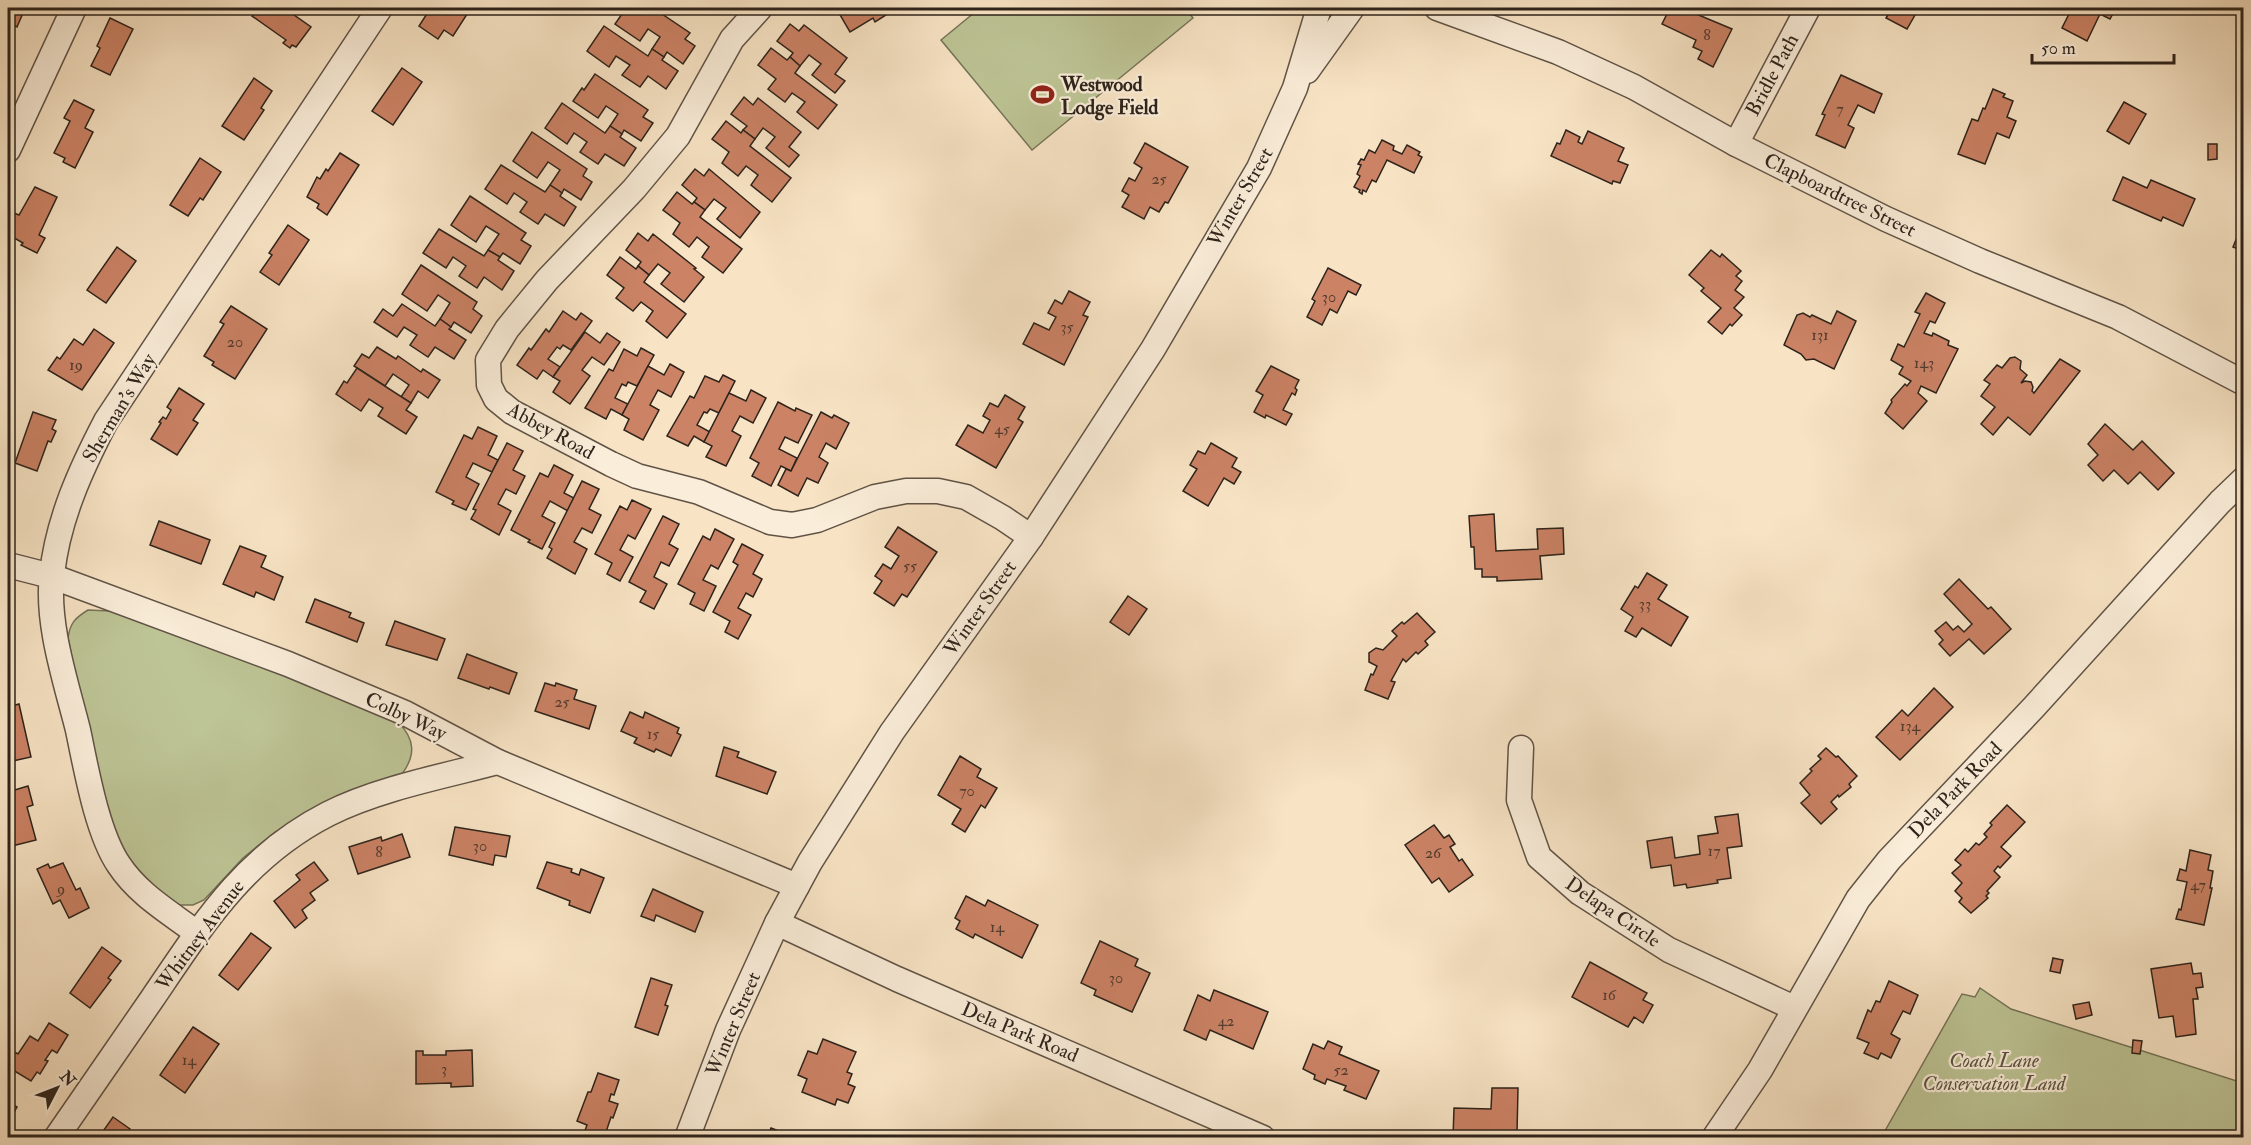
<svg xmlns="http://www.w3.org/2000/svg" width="2251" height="1145" font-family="'IM FELL Double Pica',serif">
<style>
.green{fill:#bdc495;stroke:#757458;stroke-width:1.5}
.building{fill:#cb8265;stroke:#2d231b;stroke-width:1.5}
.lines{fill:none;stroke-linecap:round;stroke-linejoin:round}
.minor-casing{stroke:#605346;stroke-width:27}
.minor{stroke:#faedd9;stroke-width:24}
.labels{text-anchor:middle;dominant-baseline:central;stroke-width:4.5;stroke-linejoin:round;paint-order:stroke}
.number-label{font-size:16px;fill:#543b2e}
.street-label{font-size:20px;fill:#2d231b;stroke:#faedd9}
.poi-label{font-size:20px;font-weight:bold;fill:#2d231b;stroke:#faedd9;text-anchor:start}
.park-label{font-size:20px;font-style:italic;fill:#585340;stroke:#faedd9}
</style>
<rect width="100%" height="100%" fill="#f8e4c5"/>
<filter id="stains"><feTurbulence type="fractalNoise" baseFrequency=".00333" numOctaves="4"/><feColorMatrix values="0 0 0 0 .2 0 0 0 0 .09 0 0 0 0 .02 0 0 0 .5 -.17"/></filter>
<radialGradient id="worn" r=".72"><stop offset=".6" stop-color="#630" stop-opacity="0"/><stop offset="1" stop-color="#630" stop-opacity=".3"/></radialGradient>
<g class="green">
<path d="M980,8H1185L1193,18L1032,150L941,40Z"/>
<path d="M88,610L110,611L312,684L398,722C415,739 416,755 402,774L304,815L275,832L243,858L204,900L193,905H180L170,902L158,895L115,845L90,749L68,638C70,623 75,618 88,610Z"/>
<path d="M1980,988L2011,1009L2243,1083V1137L1881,1138L1962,994L1975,997Z"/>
</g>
<g class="building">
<path d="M8,8H23L21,12L23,13L17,27L8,22Z"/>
<path d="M168,8H183L169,12Z"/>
<path d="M259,8H277L281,10L284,8L311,27L296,47L292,45L290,48L283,43L286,40L252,16Z"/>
<path d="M434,8H471L453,36L444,30L438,39L419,26L430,9L432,11Z"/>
<path d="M630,8H653L690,33L685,39L695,46L683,64L667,52L664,57L652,49L660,37L648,29L640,41L615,24L624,11L627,13Z"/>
<path d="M836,8H882L886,15L875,22L873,18L850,32Z"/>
<path d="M1670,8H1682L1732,29L1713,67L1698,59L1702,51L1693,47L1696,40L1662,24Z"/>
<path d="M1892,8H1919L1907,29L1886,18Z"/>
<path d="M2072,8H2116L2110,19L2100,14L2087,41L2062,28Z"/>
<path d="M110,18L133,29L110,75L91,66L100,48L97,46Z"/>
<path d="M790,24L799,31L804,25L847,58L835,74L845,81L835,93L812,75L821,64L809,55L800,66L790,57L793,53L777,41Z"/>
<path d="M604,26L648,56L652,49L664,57L662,60L678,71L666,89L648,76L640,87L622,75L630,65L616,56L609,67L587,51Z"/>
<path d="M771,48L787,60L790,57L800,66L795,73L837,105L818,129L797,112L805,102L792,93L785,102L768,89L776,79L758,65Z"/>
<path d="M402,68L422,82L393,125L372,111Z"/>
<path d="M595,74L648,110L643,117L653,123L641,141L624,130L622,134L610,126L618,114L606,106L598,118L573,101L582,88L584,90Z"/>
<path d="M1841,75L1882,94L1874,113L1858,105L1848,125L1854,128L1845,148L1816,135L1825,115L1822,114Z"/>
<path d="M254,78L272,91L261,108L264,110L244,140L222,126Z"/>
<path d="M1993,89L2005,94L2003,97L2013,101L2007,117L2016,121L2009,138L1997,133L1985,164L1958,154L1972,119L1978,121L1983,108L1985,109Z"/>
<path d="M744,97L753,105L758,98L801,132L789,147L799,155L789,167L766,148L775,137L763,128L755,139L743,130L747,126L731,114Z"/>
<path d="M74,100L94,110L85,128L93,132L75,168L63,162L65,158L54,153L70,121L64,118Z"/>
<path d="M2124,102L2146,114L2129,144L2107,131Z"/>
<path d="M562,103L605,133L610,126L622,134L620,137L636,148L624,166L605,154L598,164L580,152L587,142L574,133L567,144L545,128Z"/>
<path d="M726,121L741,133L743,130L755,139L750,146L791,178L772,202L751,185L758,175L746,166L738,176L722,163L729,152L712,139Z"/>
<path d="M1566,130L1580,137L1578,142L1582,144L1588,131L1624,148L1618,161L1628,165L1620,183L1613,181L1612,184L1551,156L1557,143L1560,144Z"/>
<path d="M532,132L587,169L583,176L592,182L581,200L564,189L562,193L550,185L560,170L548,162L537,178L513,161Z"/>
<path d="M1382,140L1394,146L1393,150L1402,154L1407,145L1420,152L1418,155L1422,157L1414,173L1387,160L1376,182L1372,180L1366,192L1363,190L1362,194L1359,192L1360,190L1354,187L1360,176L1357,174L1361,165L1358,164L1361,159L1364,160L1369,150L1375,153Z"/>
<path d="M1145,143L1188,167L1168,203L1165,202L1159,212L1150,207L1144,219L1122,207L1129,195L1122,191L1129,178L1135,181L1142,168L1134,163Z"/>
<path d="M2208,144H2217V159L2208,160Z"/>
<path d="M340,153L359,165L327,215L317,208L319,204L307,197L317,177L320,179L326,169L328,171Z"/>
<path d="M200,158L221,172L203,200L200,198L188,216L170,205Z"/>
<path d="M501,165L545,192L550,185L562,193L560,196L576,207L564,226L545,214L538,224L520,212L527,202L514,193L507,204L485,189Z"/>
<path d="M695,169L704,176L709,169L760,212L740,238L717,219L726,208L714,199L705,210L694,202L697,198L682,185Z"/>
<path d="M2123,177L2147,188L2151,180L2195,199L2183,226L2163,217L2161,221L2113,200Z"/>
<path d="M35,187L57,197L39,235L45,238L37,253L21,245L23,243L9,235L14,225L9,223L14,213L19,215Z"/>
<path d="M677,192L692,204L694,202L705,210L700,217L742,249L723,273L702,257L709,247L697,237L689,247L673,234L680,223L663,210Z"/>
<path d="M470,196L526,233L521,240L531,246L520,264L503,253L500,257L488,250L499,234L486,226L476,242L451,225Z"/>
<path d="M2244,220V251L2233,247Z"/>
<path d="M288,225L309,240L279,285L260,272L272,255L269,253Z"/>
<path d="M439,229L484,256L488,250L500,257L498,260L514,271L502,290L484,277L477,288L459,276L466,266L453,257L446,268L423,253Z"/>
<path d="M638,233L648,241L653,234L696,268L694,269L704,277L684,302L661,284L670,273L658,264L649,275L638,266L641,262L626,250Z"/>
<path d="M117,247L136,261L106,303L87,290Z"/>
<path d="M1711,250L1720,257L1722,254L1741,271L1736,276L1742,281L1735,290L1744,297L1734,308L1742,315L1732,326L1730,324L1722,334L1708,322L1721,308L1701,291L1704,288L1689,275Z"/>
<path d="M620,257L636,269L638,266L649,275L644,282L686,314L667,338L646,321L653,311L641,302L633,311L616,298L624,288L607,275Z"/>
<path d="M421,265L477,302L473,309L482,316L471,333L454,322L451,327L440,319L450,303L438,295L427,311L402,294Z"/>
<path d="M1328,268L1361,285L1356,295L1348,291L1337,313L1330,309L1322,325L1307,317L1315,301L1312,299Z"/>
<path d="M1069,291L1090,302L1083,315L1088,317L1064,365L1023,344L1034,323L1049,330L1056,317L1048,313L1055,300L1062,304Z"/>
<path d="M1926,293L1945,303L1935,323L1930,321L1924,333L1932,336L1933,333L1949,341L1948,345L1958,349L1936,393L1921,386L1918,393L1927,401L1903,429L1885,413L1892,402L1891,400L1905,384L1907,386L1911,381L1899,374L1903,367L1891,360L1898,344L1904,347L1920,314L1915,312Z"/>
<path d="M402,304L435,326L440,319L451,327L449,329L466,340L454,359L435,347L428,357L410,345L417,335L404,327L397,337L374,322L383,309L393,316Z"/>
<path d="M231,306L267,329L235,379L212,365L214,362L204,356L224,324L220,322Z"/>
<path d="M563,311L576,320L581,313L592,321L571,350L563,345L560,349L557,347L548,359L560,367L553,377L543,370L537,379L517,365L529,348L531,350L546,329L549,332Z"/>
<path d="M1837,311L1856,321L1834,369L1814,359L1806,360L1801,354L1784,345L1797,315L1803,313L1810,317L1812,315L1831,324Z"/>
<path d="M94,329L114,343L82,390L48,370L57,357L60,359L74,339L83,345Z"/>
<path d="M585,332L600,343L607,333L620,342L604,365L592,357L582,370L590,376L570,404L553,392L560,381L553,377Z"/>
<path d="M377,347L396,359L398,356L421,372L423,369L440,380L428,398L418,391L411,403L401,397L409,385L393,374L385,386L354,366L362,354L369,358Z"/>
<path d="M641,348L654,355L637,386L628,382L626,386L622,384L615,398L628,404L622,415L611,409L606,419L585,408L609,369L613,371L624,349L637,356Z"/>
<path d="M2015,357L2021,361L2020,369L2027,375L2021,383L2025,381L2031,382L2033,387L2032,391L2034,393L2060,359L2080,371L2030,435L2008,417L1993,435L1981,424L1995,407L1981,396L1990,384L1984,380L1997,365L2002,368L2010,358Z"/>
<path d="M670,364L684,372L671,397L658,390L650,405L659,410L643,440L624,430L629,419L622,415L648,366L664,375Z"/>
<path d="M1271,366L1299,380L1295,388L1297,390L1295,395L1292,393L1283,410L1292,414L1286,425L1266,415L1265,418L1254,412L1263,395L1256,391Z"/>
<path d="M357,368L411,403L406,410L417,417L406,434L378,416L383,408L369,399L361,411L336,394L344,381L347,383Z"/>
<path d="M723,375L735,381L719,413L710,409L707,413L704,412L697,425L710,432L704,442L694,436L688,446L667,436L690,396L694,398L705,376L719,382Z"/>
<path d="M179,388L204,404L193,420L198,423L177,455L151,439L161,423L159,422L163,417L166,419L171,410L167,407Z"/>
<path d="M751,390L766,398L753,423L740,416L732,431L741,436L726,466L706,457L712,446L704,442L729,393L746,401Z"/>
<path d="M1005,395L1025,407L1018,419L1023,422L996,468L956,445L968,425L983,433L990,420L983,416L990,403L998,407Z"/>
<path d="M778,402L795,411L796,408L812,415L798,443L785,437L779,449L797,458L791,471L781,466L771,486L752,476L759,463L750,458Z"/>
<path d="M33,412L56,420L52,429L56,431L51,442L48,441L37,471L15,463Z"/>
<path d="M821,412L832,418L834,415L849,423L836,449L826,443L819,457L828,463L818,483L807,478L798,496L778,485L786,469L791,471Z"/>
<path d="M2105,424L2133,450L2142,441L2174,473L2158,490L2140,472L2128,484L2114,470L2103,481L2088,465L2098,455L2088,444Z"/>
<path d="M478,427L497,436L488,455L498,460L492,472L473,463L466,477L479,484L466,510L452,504L454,501L436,492L464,435L472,439Z"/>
<path d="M507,443L523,451L513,470L525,476L516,494L506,489L498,504L511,511L499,535L471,519L476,510L473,509Z"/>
<path d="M1211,443L1237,458L1232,467L1241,472L1234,484L1224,478L1208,506L1183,491L1197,469L1190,465L1198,451L1205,454Z"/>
<path d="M554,465L573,475L564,493L574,498L568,511L550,501L542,516L555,523L542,549L528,542L530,540L511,530L540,473L548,477Z"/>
<path d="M582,481L599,489L589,509L601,515L592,533L582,528L574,542L587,549L575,574L547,558L552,549L549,547Z"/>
<path d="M632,500L651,509L635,539L628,535L620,550L633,557L620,581L607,574L612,563L595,554L620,506L627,510Z"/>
<path d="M1494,514L1496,551L1538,549L1537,529L1563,528L1564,554L1540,556L1542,579L1497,581V577H1482V569H1475L1474,547H1471L1469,516Z"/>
<path d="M663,516L679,524L669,544L678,549L669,566L661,562L654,577L667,584L654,609L640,602L646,591L629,582Z"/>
<path d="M159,521L210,540L201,564L150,545Z"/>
<path d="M898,527L937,552L907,597L902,594L894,606L874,593L882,581L875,576L883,564L891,569L899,556L885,547Z"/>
<path d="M715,529L734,539L718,569L711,565L703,580L716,586L704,611L690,604L695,593L678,584L703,536L710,540Z"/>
<path d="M742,544L763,555L753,574L762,579L753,597L746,593L738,608L751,615L738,639L725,632L730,621L713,612L738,565L733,562Z"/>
<path d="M240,546L266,556L261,567L283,577L274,600L256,592L254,597L223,584Z"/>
<path d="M1647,573L1667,585L1658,599L1688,617L1671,646L1642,628L1636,637L1625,631L1633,617L1621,609L1635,586L1638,588Z"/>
<path d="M1959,579L1988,609L1991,607L2011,629L1984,654L1969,639L1950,656L1939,644L1943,640L1935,631L1946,622L1953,630L1958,626L1964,632L1972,624L1944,594Z"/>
<path d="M1128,596L1147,609L1129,635L1110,622Z"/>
<path d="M315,599L351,613L349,617L364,623L357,642L306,622Z"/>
<path d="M8,605L10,606L8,631Z"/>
<path d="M1417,613L1435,632L1425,641L1428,645L1418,654L1416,652L1406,662L1403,659L1391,681L1395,682L1388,699L1365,690L1371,674L1373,675L1377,666L1369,662V653L1376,648L1383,650L1397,636L1392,631L1402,622L1404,624Z"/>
<path d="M395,621L445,639L437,660L386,645Z"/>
<path d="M467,654L517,673L509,694L490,687L489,689L458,678Z"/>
<path d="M545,683L555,686L556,683L577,690L574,699L596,706L589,729L535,711Z"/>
<path d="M1934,688L1953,707L1900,760L1876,737L1902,710L1908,716Z"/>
<path d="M19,704L31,757L8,762V707Z"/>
<path d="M630,712L643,718L645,712L679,728L677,733L681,735L671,756L656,749L654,752L634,743L637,738L621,731Z"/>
<path d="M724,747L739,752L737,757L776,772L767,794L716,776Z"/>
<path d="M1826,748L1836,757L1838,756L1857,776L1849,784L1851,787L1839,797L1838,795L1831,802L1837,809L1821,824L1801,803L1810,795L1800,783L1812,771L1810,769L1821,759L1818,756Z"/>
<path d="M960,756L981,769L977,777L997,788L985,808L981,805L965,832L952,824L961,809L938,795Z"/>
<path d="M28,786L33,805L27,807L36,840L8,847V810L9,809L8,792Z"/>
<path d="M2007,805L2025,822L2001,847L2011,856L2000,868L1998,866L1994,871L2000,877L1987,891L1989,893L1986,896L1988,898L1971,913L1959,902L1962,898L1955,891L1962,883L1952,873L1961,865L1955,860L1965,849L1968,852L1976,843L1979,845L1987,837L1984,834L1992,825L1990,823Z"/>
<path d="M1738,814L1742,846L1727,848L1731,878L1717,880L1718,883L1687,888L1686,884L1674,886L1671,865L1651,868L1647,841L1672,837L1675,858L1700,854L1698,836L1718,833L1715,817Z"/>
<path d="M1434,825L1444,838L1449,835L1455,844L1450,847L1459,861L1462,859L1473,875L1449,892L1439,878L1432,883L1405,845Z"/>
<path d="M455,827L510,836L506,857L495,855L493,865L449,855Z"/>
<path d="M402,834L410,857L358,874L349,847L381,837L382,841Z"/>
<path d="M2190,850L2211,855L2208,870L2213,871L2210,888H2212L2204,925L2176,919L2179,909L2181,910L2187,882L2177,880L2180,869L2186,871Z"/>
<path d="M314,862L328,880L310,893L315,900L302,910L307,918L295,928L274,901L300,880L296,875Z"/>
<path d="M547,862L572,869L571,872L579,875L581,869L604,878L590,913L569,905L570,901L537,888Z"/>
<path d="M63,863L76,890L80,888L89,908L69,918L60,900L53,904L37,869L48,864L50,868Z"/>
<path d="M653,889L703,912L695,932L656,915L654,921L641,916Z"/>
<path d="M966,896L985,906L988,900L1038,925L1022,958L975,934L973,938L956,929L960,921L955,918Z"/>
<path d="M251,933L271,948L238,990L219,975Z"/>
<path d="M1100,941L1138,959L1135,966L1150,973L1132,1012L1094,995L1096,990L1081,983Z"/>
<path d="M102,947L121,961L108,978L111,980L90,1008L70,993Z"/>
<path d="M2053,958L2063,960L2060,973L2050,971Z"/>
<path d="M1590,962L1647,993L1643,1000L1653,1005L1643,1023L1634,1017L1628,1027L1572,997Z"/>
<path d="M2191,963L2193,974L2201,973L2203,987L2196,988L2198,999H2193L2196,1034L2176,1037L2173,1016L2159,1018L2151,969Z"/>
<path d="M651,978L672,985L665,1005L668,1006L658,1035L635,1027Z"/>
<path d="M1889,981L1918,995L1910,1014L1903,1011L1891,1034L1900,1039L1891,1058L1881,1053L1878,1059L1864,1053L1869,1043L1857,1038L1868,1010L1871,1012L1876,1001L1880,1002Z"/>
<path d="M1214,990L1268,1012L1253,1049L1210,1030L1206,1040L1184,1030L1198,995L1210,1001Z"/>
<path d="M2089,1002L2092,1015L2076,1019L2073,1005Z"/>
<path d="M49,1023L68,1035L57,1053L52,1050L45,1060L48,1061L40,1074L37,1072L31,1081L8,1067V1048L18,1054L30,1036L38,1041Z"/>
<path d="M193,1027L219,1044L185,1093L160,1075Z"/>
<path d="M823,1039L856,1052L847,1072L852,1074L848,1084L855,1087L848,1103L837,1099L835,1105L802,1092L807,1079L798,1075L808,1051L817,1054Z"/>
<path d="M2133,1040L2142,1041L2140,1054L2132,1053Z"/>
<path d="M1328,1041L1342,1047L1339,1054L1379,1071L1366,1099L1344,1090L1346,1086L1327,1079L1325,1084L1314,1079L1315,1075L1303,1069L1313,1044L1324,1049Z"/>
<path d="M472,1050L473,1086L451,1087V1083L416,1084V1051H423V1055H446V1051Z"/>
<path d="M598,1073L619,1080L614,1095L611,1094L609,1101L618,1104L613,1118L611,1117L604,1138H586L583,1136L587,1125L577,1121L588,1092H591Z"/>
<path d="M1492,1088H1518L1517,1134H1520V1138H1453L1454,1108L1491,1109Z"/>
<path d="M8,1101L17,1107L8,1123Z"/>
<path d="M113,1117L130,1129L126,1138L99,1137Z"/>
<path d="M771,1128L797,1138H767Z"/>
</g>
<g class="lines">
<defs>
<g id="minor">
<path d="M760,8L732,39L678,136L634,189L547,280L507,329L488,360L489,385L496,399L512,412L611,464L637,476L699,492L770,522L792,525L817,520L875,497L906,491H938L966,497L1003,518L1031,537"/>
<path d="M1437,8L1558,52L1634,87L1736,144L1886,219L1980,261L2118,317L2244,383"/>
<path d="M1307,71L1352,8"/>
<path d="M1736,144L1808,8"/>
<path d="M8,150L74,8"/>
<path d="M8,565L51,576L288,664L405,713L498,762L797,886"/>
<path d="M1521,748L1519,800L1539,857L1580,893L1669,950L1794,1008"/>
<path d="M777,923L897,979L1263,1138"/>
<path d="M197,933C169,912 138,894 119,865C97,833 86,768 78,730C66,682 46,624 52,574C58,519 81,469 106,421L380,8"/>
<path d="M56,1138C88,1092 120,1045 152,999C203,924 244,857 328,814C377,789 444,776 498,762"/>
<path d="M687,1138L728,1030L777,923L810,862L892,732L1031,537L1153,349L1259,168L1295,88L1319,8"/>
<path d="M1714,1138L1760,1070L1858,899L1889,860L2034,707L2220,502L2244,479"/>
</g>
</defs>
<use href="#minor" class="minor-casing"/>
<use href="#minor" class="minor"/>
</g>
<defs>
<symbol id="stadium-bare" viewBox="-9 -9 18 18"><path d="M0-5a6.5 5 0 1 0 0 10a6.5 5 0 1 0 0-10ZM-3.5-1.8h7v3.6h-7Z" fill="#8f2418" stroke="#faedd9" stroke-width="2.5" paint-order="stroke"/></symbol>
</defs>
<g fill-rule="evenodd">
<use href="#stadium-bare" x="1026" y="78" width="33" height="33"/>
</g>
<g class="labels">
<g class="number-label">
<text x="1707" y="35">8</text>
<text x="1840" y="109">7</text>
<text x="1159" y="179">25</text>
<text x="1329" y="297">30</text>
<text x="1067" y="327">35</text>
<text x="1820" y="335">131</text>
<text x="235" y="342">20</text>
<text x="1924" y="363">143</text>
<text x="76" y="365">19</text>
<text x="1002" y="429">45</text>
<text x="910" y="566">55</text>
<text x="1645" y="604">33</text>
<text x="562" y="702">25</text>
<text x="1910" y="726">134</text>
<text x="653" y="734">15</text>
<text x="967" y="791">70</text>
<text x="480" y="846">30</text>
<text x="1714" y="851">17</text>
<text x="379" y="852">8</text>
<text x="1433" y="853">26</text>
<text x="2198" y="885">47</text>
<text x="61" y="889">9</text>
<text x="997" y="927">14</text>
<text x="1116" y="978">30</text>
<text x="1609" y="995">16</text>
<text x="1226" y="1021">42</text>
<text x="189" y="1060">14</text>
<text x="444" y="1069">3</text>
<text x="1341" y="1070">52</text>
</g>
<g class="street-label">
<text transform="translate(1772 75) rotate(-62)">Bridle Path</text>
<text transform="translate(1840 195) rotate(26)">Clapboardtree Street</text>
<text transform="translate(1240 197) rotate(-60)">Winter Street</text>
<text transform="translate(119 408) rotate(-59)">Sherman's Way</text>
<text transform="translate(551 431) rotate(29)">Abbey Road</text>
<text transform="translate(980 608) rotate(-55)">Winter Street</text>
<text transform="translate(406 716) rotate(25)">Colby Way</text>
<text transform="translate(1955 790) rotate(-46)">Dela Park Road</text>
<text transform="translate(1613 912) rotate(34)">Delapa Circle</text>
<text transform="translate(200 935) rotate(-53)">Whitney Avenue</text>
<text transform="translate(733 1024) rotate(-67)">Winter Street</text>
<text transform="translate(1020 1032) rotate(23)">Dela Park Road</text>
</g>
<g class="poi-label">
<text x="1061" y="84">Westwood<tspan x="1061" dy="23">Lodge Field</tspan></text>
</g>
<g class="park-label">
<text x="1994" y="1060">Coach Lane<tspan x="1994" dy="23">Conservation Land</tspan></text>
</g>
</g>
<rect width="2251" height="1145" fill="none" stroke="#f8e4c5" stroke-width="30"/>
<rect x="9" y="9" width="2233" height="1127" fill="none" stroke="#2d231b" stroke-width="3"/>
<rect x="15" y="15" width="2221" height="1115" fill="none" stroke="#2d231b" stroke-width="1.5"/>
<g transform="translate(57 1088) rotate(48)" stroke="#faedd9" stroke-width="4.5" paint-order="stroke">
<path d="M0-4.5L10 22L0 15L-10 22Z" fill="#2d231b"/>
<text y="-9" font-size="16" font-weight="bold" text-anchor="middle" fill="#2d231b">N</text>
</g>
<path d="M2032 54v9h142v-9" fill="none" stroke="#2d231b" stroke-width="3"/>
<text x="2041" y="54" font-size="18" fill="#2d231b" stroke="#faedd9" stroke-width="4.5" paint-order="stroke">50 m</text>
<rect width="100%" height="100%" filter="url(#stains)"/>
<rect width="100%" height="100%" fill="url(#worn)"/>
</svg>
